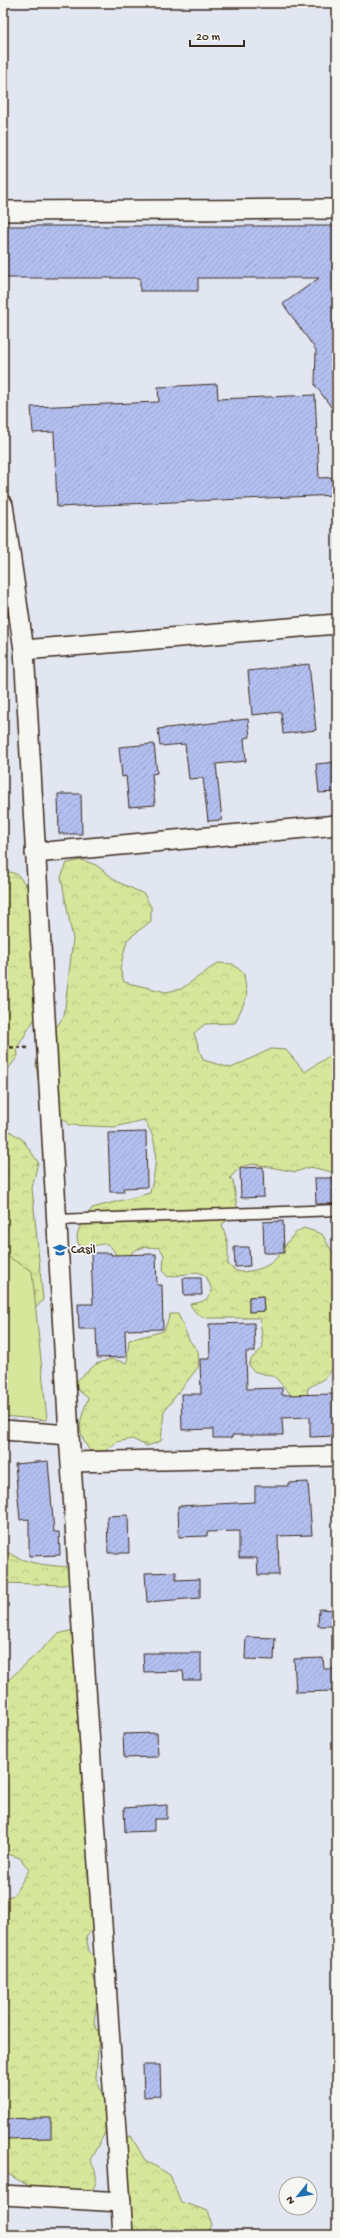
<svg xmlns="http://www.w3.org/2000/svg" width="340" height="2238" font-family="'Gochi Hand',sans-serif">
<style>
.forest{fill:url(#forest-crowns);stroke:#88885c;fill-rule:evenodd}
.pitch{fill:#d6e69a;stroke:#88885c}
.building{fill:url(#building-hatch);stroke:#3b2a1e}
.lines{fill:none;stroke-linecap:round;stroke-linejoin:round}
.lane-casing{stroke:#3b2a1e;stroke-width:13}
.street-casing{stroke:#3b2a1e;stroke-width:22}
.path{stroke:#3b2a1e;stroke-width:2.5;stroke-dasharray:4 3;stroke-linecap:butt}
.lane{stroke:#f6f6f2;stroke-width:10}
.street{stroke:#f6f6f2;stroke-width:19}
.labels{text-anchor:middle;dominant-baseline:central;stroke-width:3.5;stroke-linejoin:round;paint-order:stroke}
.poi-label{font-size:13px;fill:#3b2a1e;stroke:#f6f6f2;text-anchor:start}
</style>
<defs>
<pattern id="forest-crowns" width="20" height="18" patternUnits="userSpaceOnUse"><rect width="20" height="18" fill="#d6e69a"/><path d="M2 6a3 3 0 1 1 6 0M12 15a3 3 0 1 1 6 0" fill="none" stroke="#b9c584"/></pattern>
<pattern id="building-hatch" width="6" height="6" patternUnits="userSpaceOnUse"><rect width="6" height="6" fill="#b3bff0"/><path d="M-1 1l2-2M0 6l6-6M5 7l2-2" fill="none" stroke="#9ba4cd"/></pattern>
</defs>
<rect width="100%" height="100%" fill="#e2e6f1"/>
<filter id="ink" filterUnits="userSpaceOnUse"><feTurbulence type="fractalNoise" baseFrequency=".025" numOctaves="2"/><feDisplacementMap in="SourceGraphic" scale="8" xChannelSelector="R" yChannelSelector="G"/><feConvolveMatrix kernelMatrix="1 2 1 2 8 2 1 2 1" color-interpolation-filters="sRGB"/></filter>
<g filter="url(#ink)">
<g class="forest">
<path d="M82,860L96,865L118,882L144,894L151,907V921L127,940L120,969L124,982L166,992L181,989L218,963L233,964L244,974L247,996L235,1023L205,1024L194,1033L203,1060L231,1068L271,1049L286,1050L305,1072L329,1056H337V1173L310,1167L296,1172L254,1164L240,1167L230,1178L233,1180L238,1213L222,1224L228,1244V1264C235,1272 240,1273 250,1271C287,1265 280,1238 304,1228L322,1234L337,1260L335,1365L327,1377L308,1388L307,1395L296,1400L275,1377L253,1371L249,1365L252,1358L263,1348L260,1318H207C198,1316 194,1312 190,1304C201,1302 208,1302 212,1290L206,1276L198,1272L168,1277L163,1271L164,1255L160,1248C149,1247 142,1246 132,1252L131,1260L119,1263C107,1229 102,1252 79,1245C72,1231 86,1220 92,1208L150,1193C156,1166 161,1144 144,1120L114,1127L69,1125L58,1115L59,1101L38,1079L36,1064L41,1049L64,1016L73,939L61,877L67,863ZM263,1296L264,1311L249,1312V1297Z"/>
<path d="M11,872L18,875L32,893L37,1015L17,1048L18,1056L9,1068L3,1083V873Z"/>
<path d="M3,1127L22,1139L38,1162L32,1188L43,1300L33,1311L3,1312Z"/>
<path d="M170,1314H178L189,1340L198,1351L199,1366L164,1411L161,1441L147,1446L132,1439L117,1442L105,1451H90C75,1429 80,1422 88,1398L72,1385L96,1364L111,1359L127,1363L129,1340L164,1331Z"/>
<path d="M3,1549C23,1564 45,1565 69,1567L71,1583L64,1585L3,1583Z"/>
<path d="M73,1630L103,1800L99,1843L87,1871L99,1896L97,1926L86,1936L89,1951L98,1963L93,1976L99,1991L94,2021L99,2034L96,2078L106,2104L105,2133L90,2160C100,2178 98,2184 85,2200L27,2185L3,2171L7,2107L3,2102V1898L14,1895L29,1870L20,1858L5,1853L3,1850V1685L58,1634Z"/>
<path d="M131,2136L145,2160L170,2175L181,2202L208,2211L212,2225L206,2235H125L117,2139Z"/>
</g>
<path class="pitch" d="M3,1254L32,1271L47,1420L3,1416Z"/>
<g class="building">
<path d="M3,226H337V415L315,385L316,350L283,304L319,278H198V291H140V278H3Z"/>
<path d="M217,384L218,399L315,395L319,478L337,477V495L57,507L54,432L33,433L31,407L159,402L158,387Z"/>
<path d="M309,664L316,730L283,734L281,712L252,715L248,671Z"/>
<path d="M248,719L250,737L244,738L246,761L216,764L222,820L208,821L203,778L189,779L185,744L160,746L158,729Z"/>
<path d="M154,744L157,773L152,774L155,805L129,807L126,776L122,777L119,747Z"/>
<path d="M337,762V792L319,793L316,764Z"/>
<path d="M58,794H81L82,834H59Z"/>
<path d="M146,1132L147,1187L123,1188L124,1192H110L108,1133Z"/>
<path d="M263,1167L264,1197L241,1198L240,1168Z"/>
<path d="M315,1178H337V1204H316Z"/>
<path d="M283,1221L284,1253H264L263,1222Z"/>
<path d="M234,1247H249L250,1266L235,1267Z"/>
<path d="M91,1253H111V1255L156,1254L157,1285H162L163,1329L125,1330L126,1357L97,1358L96,1329H79L78,1304H93Z"/>
<path d="M183,1278H201L202,1295H184Z"/>
<path d="M263,1296L264,1311L249,1312V1297Z"/>
<path d="M254,1323L255,1352H246L247,1389L282,1388V1395L335,1394L336,1436L310,1437V1417L282,1418L283,1435H232V1438H213V1429L182,1430L181,1394H201L200,1359H210L209,1324Z"/>
<path d="M48,1461L54,1532H59L60,1555L29,1556V1519L20,1520L15,1464Z"/>
<path d="M308,1482L312,1535L278,1536L279,1575H258L257,1558H239V1531L207,1532V1536L179,1537L178,1506L255,1502V1486H288V1483Z"/>
<path d="M128,1515L129,1553H108L107,1516Z"/>
<path d="M176,1572V1580L200,1579V1598L147,1602L145,1573Z"/>
<path d="M319,1609L337,1610V1626H318Z"/>
<path d="M246,1637L275,1638L274,1660L245,1659Z"/>
<path d="M143,1653H201V1680H184L183,1671L144,1672Z"/>
<path d="M323,1658L324,1669H337V1691L296,1692L294,1659Z"/>
<path d="M157,1733L158,1757L124,1758L123,1734Z"/>
<path d="M167,1805V1819H154V1831L125,1832L124,1808Z"/>
<path d="M143,2065H160L161,2096L144,2097Z"/>
<path d="M36,2118H51V2138L3,2139V2119Z"/>
</g>
<g class="lines">
<defs>
<path id="lane" d="M56,1220L337,1210"/>
<g id="street">
<path d="M3,211L337,209"/>
<path d="M3,505L24,650L69,1435L123,2235"/>
<path d="M24,650L337,624"/>
<path d="M35,853L337,825"/>
<path d="M3,1430L69,1435"/>
<path d="M72,1462L337,1456"/>
<path d="M3,2195L121,2202"/>
</g>
</defs>
<use href="#lane" class="lane-casing"/>
<use href="#street" class="street-casing"/>
<path class="path" d="M3,1047L29,1048"/>
<use href="#lane" class="lane"/>
<use href="#street" class="street"/>
</g>
</g>
<defs>
<symbol id="school-bare" viewBox="-9 -9 18 18"><path d="M0-5L7-2L0 1L-7-2ZM-4 1L0 2.5L4 1V4Q0 6-4 4Z" fill="#1f6fb2" stroke="#f6f6f2" stroke-width="2.5" paint-order="stroke"/></symbol>
</defs>
<g fill-rule="evenodd">
<use href="#school-bare" x="50" y="1240" width="20" height="20"/>
</g>
<g class="labels">
<g class="poi-label">
<text x="71" y="1250">Casil</text>
</g>
</g>
<rect width="340" height="2238" fill="none" stroke="#f6f6f2" stroke-width="16"/>
<rect x="8" y="8" width="324" height="2222" fill="none" stroke="#3b2a1e" stroke-width="1.5" filter="url(#ink)"/>
<g transform="translate(298 2196) rotate(240)"><circle r="19" fill="#f6f6f2" stroke="#aba49d"/>
<path d="M0-3L7 15L0 10L-7 15Z" fill="#1f6fb2"/>
<text y="-6" font-size="11" font-weight="bold" text-anchor="middle" fill="#3b2a1e">N</text>
</g>
<path d="M190 40v6h54v-6" fill="none" stroke="#3b2a1e" stroke-width="2"/>
<text x="196" y="40" font-size="12" fill="#3b2a1e" stroke="#f6f6f2" stroke-width="3" paint-order="stroke">20 m</text>
</svg>
